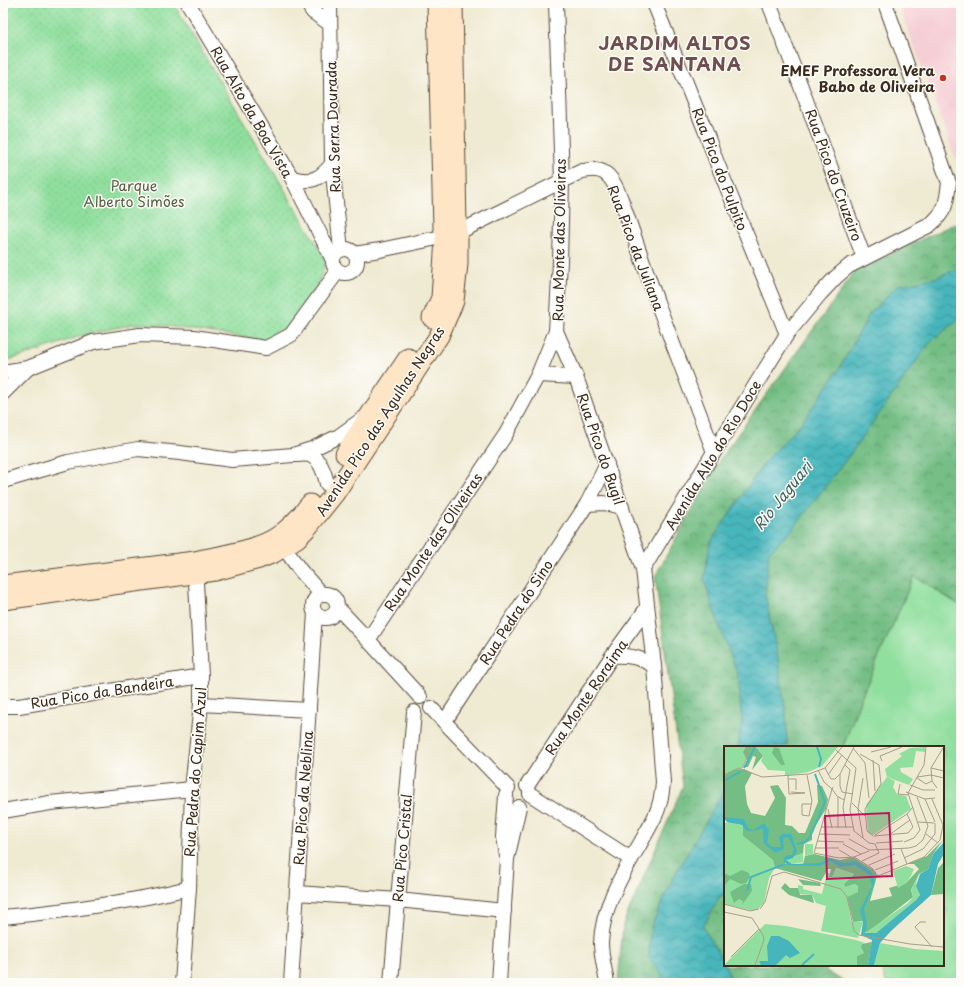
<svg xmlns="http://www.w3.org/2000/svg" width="964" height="986" font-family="'Playpen Sans',sans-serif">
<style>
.built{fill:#f6cfd6}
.grass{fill:#90df9e;stroke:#66845e}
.forest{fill:url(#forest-crowns);stroke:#587452}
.park{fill:url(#park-dots);stroke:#66845e}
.water{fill:url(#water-waves);stroke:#40706d}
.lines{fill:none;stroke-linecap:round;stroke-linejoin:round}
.street-casing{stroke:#564739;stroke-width:16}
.secondary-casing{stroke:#564739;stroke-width:21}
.street{stroke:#fff;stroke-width:14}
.secondary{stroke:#fde5c5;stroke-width:19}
.poi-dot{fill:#c8321e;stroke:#fdfcf7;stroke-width:1.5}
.labels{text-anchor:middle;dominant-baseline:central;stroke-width:3;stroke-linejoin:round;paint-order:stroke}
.poi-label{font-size:14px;font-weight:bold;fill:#3b2a1e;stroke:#fdfcf7;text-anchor:end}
.street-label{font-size:14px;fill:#3b2a1e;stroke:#fdfcf7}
.park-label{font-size:14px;fill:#546044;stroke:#fdfcf7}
.water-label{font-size:15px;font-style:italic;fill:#3f625d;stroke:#fdfcf7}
.district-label{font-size:18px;font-weight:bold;letter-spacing:1px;fill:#6f4e50;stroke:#fdfcf7}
.inset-river{fill:none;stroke:#46b6bc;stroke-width:2}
.inset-road{fill:none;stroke:#a79d8a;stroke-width:1}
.view{fill:#c2185b;fill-opacity:0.15;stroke:#c2185b;stroke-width:2}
.inset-edge{fill:none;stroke:#3b2a1e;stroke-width:2}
</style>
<defs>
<pattern id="forest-crowns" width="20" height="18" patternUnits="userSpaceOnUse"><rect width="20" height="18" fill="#74be85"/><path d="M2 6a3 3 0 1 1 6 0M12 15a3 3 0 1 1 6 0" fill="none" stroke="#609b6c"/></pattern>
<pattern id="park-dots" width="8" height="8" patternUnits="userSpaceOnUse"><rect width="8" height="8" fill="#90df9e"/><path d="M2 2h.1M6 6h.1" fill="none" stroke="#7dc088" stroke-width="1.8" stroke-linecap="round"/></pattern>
<pattern id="water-waves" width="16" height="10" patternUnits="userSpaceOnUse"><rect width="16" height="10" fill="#46b6bc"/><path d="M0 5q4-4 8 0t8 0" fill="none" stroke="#3c9498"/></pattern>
</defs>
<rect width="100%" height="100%" fill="#fdfcf7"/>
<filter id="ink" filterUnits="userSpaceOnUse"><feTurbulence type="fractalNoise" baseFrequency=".025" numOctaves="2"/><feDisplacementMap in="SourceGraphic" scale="8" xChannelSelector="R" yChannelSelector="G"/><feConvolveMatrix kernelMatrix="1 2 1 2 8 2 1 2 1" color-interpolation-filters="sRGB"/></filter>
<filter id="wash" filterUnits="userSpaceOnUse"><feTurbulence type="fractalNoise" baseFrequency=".012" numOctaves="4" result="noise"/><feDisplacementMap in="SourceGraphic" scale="16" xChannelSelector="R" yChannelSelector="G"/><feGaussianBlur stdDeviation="0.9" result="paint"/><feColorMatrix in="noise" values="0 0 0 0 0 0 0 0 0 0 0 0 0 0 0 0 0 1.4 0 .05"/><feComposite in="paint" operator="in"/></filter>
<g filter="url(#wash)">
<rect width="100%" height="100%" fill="#efead2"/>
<path class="built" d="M898,3H961V153L956,159Z"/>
<path class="grass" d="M914,576L961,606V983H886L881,965H943V929L947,909L943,907V747H843L860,700Z"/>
<path class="forest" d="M954,224L961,225V606L914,576L860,700L843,747H725V965H826V972L848,983H618L623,924L683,786L655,576L720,459L856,270Z"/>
<path class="park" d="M3,3H173L324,256C324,259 325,263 325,266C321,281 294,325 281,334C276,338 268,339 261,340L173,327L151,324H134L87,334L22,356L3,361Z"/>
<g class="water">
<path d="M961,267V318L931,341L854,449L793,529L769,552L765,595L777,653L786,714L787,747H738L742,722L738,675L715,614L704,579L710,543L764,463L803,421L839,369L870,313L898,285L935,278Z"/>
<path d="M725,789V896H720L703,927L726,966L732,983H667L649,957L651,927L674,876Z"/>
</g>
</g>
<g filter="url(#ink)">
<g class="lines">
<defs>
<g id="street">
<path d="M188,3L292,178L333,260"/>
<path d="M307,3L313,12L330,24"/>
<path d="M330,3L332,164L341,250"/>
<path d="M654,3L705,130L717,163L787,334"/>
<path d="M769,3L803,92L864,258"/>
<path d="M292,178C312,183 319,180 332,164"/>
<path d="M459,232L582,171C586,171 591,169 595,170C610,170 616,187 621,199L657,302L714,452"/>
<circle cx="345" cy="261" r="12"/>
<path d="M354,254L380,250L442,237"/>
<path d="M556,331L576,377L643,569"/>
<path d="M3,372L28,368L93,342L140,335L194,337L266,348L291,335L338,271"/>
<path d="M538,375L576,377"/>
<path d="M3,393L28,368"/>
<path d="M296,455C300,455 305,454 309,455C320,458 325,474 327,484"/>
<path d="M3,481L68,462L138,449L180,453L232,460L293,455L312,449L339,436L364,418"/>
<path d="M587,504L604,503L622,507"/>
<path d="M278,539L300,570L321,594"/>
<circle cx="325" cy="606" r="12"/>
<path d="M337,607L368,640L420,697"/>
<path d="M368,640L506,434L538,375L556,331L560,261L562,181L556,3"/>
<path d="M612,656C628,655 640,657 654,666"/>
<path d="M201,704L309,710"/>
<path d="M3,706H19L201,676"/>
<path d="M431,708L508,788"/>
<path d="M445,721L587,504L607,464"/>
<path d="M527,786L612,656L647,608"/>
<path d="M530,794L631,859"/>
<path d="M3,811L50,803L192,789"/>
<path d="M506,855L503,837L506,795"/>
<path d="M297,893L398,900L504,911"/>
<path d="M3,917C66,911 127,903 189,888"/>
<path d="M182,983L189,888L192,789L201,704V676L195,564"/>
<path d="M291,983L315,613"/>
<path d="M391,983L414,712"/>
<path d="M499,983L507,859L519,807"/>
<path d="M607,983C605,970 601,956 601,943C602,907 622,875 640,844C653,820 661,811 663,782L654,666L643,569L714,452L787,334L820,294L836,277L849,266L930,225C947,210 946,204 949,183L885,3"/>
</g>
<g id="secondary">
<path d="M437,3L443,227"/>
<path d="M453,3L457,227"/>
<path d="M432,318L441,298L445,239"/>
<path d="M345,454L371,413L408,358"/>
<path d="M3,585L195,561C218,556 258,550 278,536C290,528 301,516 310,504"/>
<path d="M3,600L215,571L259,559L274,553L297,538L307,528L335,493L439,336L454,301L458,264V235"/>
</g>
</defs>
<use href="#street" class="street-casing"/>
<use href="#secondary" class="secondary-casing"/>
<use href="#street" class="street"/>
<use href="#secondary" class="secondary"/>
</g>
</g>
<circle class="poi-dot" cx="943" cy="78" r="4"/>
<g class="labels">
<g class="poi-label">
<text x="935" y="70">EMEF Professora Vera<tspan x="935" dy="16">Babo de Oliveira</tspan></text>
</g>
<g class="street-label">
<text transform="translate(252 112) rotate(60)">Rua Alto da Boa Vista</text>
<text transform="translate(333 127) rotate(-92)">Rua Serra Dourada</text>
<text transform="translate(720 169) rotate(69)">Rua Pico do Pulpito</text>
<text transform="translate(834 175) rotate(70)">Rua Pico do Cruzeiro</text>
<text transform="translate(559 240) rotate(-89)">Rua Monte das Oliveiras</text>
<text transform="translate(636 248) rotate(69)">Rua Pico da Juliana</text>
<text transform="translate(380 421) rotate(-57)">Avenida Pico das Agulhas Negras</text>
<text transform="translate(601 449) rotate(71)">Rua Pico do Bugil</text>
<text transform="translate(713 455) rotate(-59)">Avenida Alto do Rio Doce</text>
<text transform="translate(433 542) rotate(-56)">Rua Monte das Oliveiras</text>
<text transform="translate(516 612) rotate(-57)">Rua Pedra do Sino</text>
<text transform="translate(102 692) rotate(-9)">Rua Pico da Bandeira</text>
<text transform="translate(586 697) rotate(-56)">Rua Monte Roraima</text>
<text transform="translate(195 772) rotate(-86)">Rua Pedra do Capim Azul</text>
<text transform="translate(303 798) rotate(-86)">Rua Pico da Neblina</text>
<text transform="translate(402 848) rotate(-85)">Rua Pico Cristal</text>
</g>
<g class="park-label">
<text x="134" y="185">Parque<tspan x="134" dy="16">Alberto Simões</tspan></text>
</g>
<g class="water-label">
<text transform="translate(782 495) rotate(-51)">Rio Jaguari</text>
</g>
<g class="district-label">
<text x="675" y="42">JARDIM ALTOS<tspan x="675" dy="21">DE SANTANA</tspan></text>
</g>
</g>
<g transform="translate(724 746)">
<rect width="220" height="220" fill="#efead2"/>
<path d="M0,1H22L23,11L17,23L0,30ZM32,1H114L98,20L84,26L61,30V25L44,24L37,15L39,10ZM201,1V6L192,5L189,21L176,22L177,26L189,33L185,39L163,31L161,23L178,10L175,8L186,2ZM6,76L20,80L19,90L49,114L51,122L45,132L40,157L34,163L29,165L0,158V77ZM79,107V116L68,118L62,115L64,111ZM111,122L130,128L120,138L121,141L131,138L134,140L135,146L123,151L127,176H139L134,192L97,185L102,160L92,157L88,149L74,148V139L79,140V143L98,148L103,127H106L105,131ZM41,178L62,180L132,194L141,197L138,198L140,207L133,210V219H0Z" fill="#90df9e"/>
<path d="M22,1H32L39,10L28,24L32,11L29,10L24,21H21L23,14L19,6ZM50,1L55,2L61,19H57L48,7ZM20,23L28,27L21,40L23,58L27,67L41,70L51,52L46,40L54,39L62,52L61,79L68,80L75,87H81L94,56L93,39L98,40L104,53L102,63L88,85V94L80,98L79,107L67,111L63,109L61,118H79L81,110L90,108L116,114L129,111L150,124L153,130L146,155L168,150L165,142L182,137L195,123L190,118H183L203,110L219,94L209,108L204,123L195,128L187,144L189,151L144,186H141L140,175L129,176L123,151L134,146V140L131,138L121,141L120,138L130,128L112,122L108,131H105L107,123H104L97,135L51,122L49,114L19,90V78L0,74V30L9,24ZM220,116V148L207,149L214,122ZM18,124L25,127L26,131L22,137L17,138L6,133L0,140V127L6,130ZM74,133L96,137L97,140L79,139ZM61,137L66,142H74L76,149H88L90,157L65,149L57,142ZM20,138H27L28,145L18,159L19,155L15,153L10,157L6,146ZM148,196L144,219H133V210L140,207L137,201L138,198Z" fill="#74be85"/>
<path d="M195,128L192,137L196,149L192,154L152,187H141L184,157L189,151L187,144Z" fill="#90df9e"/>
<path d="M163,31L171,35L169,41L173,48L182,50L187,63L149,89L144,86L142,59ZM89,96V108L81,110V98H89ZM182,120L190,123L187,130L182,137L174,142L169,125ZM156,197L191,203L220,205V219H150Z" fill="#90df9e"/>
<path d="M0,71L20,73L24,82L29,84L40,77L45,84L43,97L48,101H57L55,91L58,88H67L73,105L69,112L62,114L68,118L96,117L106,112L120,117L132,115L147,125L151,136L140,163L143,179L141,187H152L192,154L196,149L192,140L196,128L204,123L209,108L220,96V108L214,118L207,149L167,185L156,197L150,219H144L148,194L137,189L139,176L136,164L148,140L145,129L131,119L116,121L107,115L95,120L63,119L59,114L63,109H68L70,103L64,91L59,92L60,103L52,107L40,98L39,83L23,85L18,79L3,76ZM47,190H55L65,195L76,207L66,212L62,209L52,219H37L35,215H44L43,200Z" fill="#46b6bc"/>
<path class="inset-river" d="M93,1L97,13L95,21M20,22L31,1M0,35L17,25M73,98L81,96L86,91L101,56L91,28M23,145L27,131L61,118M78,219L90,208"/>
<path class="inset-road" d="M129,2L141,17L145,52M112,4L132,22L126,64L130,85L145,97L151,98M147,6L167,1M136,8L155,19L157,38L141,63L143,85L149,90M149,14L151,45M158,15L156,10L178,1M121,19L126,24L119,61L122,82M18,22L23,12L22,1M101,22L107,33H111L116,28M207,22L220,25M94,24L100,36L108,43L90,107L115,112L130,111L148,122L154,130L200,111L216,94L219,79L208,53M0,29L15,22L38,31L85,28L101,22L118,1M83,29L88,55L85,70L78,69V58H87M104,29L118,9M64,30L65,48M193,31L207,29L220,32M139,32L134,63L139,92M193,32L202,38L208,35M65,33H72V44M176,38L174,48L184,49M186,39L199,44H211M109,41L108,43L113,50L120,54M213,42L208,35L207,22L219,2M182,46L201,53L211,52M65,48L81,47L67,46M129,48L118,46L116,40V28L130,1M114,51V82M201,53L211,76M128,57L141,70M104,63L108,82M194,76L210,77M97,81H129M95,88L126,89M202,88L214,97M151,89L183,68L189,61M165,89L186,74M150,90L184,87L189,81L183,68M125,93L145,104L185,102L192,100L199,94L204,80L193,51M93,95L120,96M180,96L190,92L196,84L184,47L200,19L202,1M152,97L179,95M119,98L137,108M91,102H115M177,103L183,118M115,104L127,111M130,111L145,105M180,112L199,103L211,88V77M138,115L155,107L151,98M145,119L171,108M151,124L174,115M0,158L26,165L35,163M36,163L41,156L48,130L60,126L117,143L123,151L130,185L135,189L186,198L220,201M0,166L28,172L39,189L40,194L31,219M202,176H196L191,181L208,201M7,211L35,183"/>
<path class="view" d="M165,67L168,130L103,133L101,70Z"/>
<rect width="220" height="220" class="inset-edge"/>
</g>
<rect width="964" height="986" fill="none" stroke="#fdfcf7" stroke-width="16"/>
</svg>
